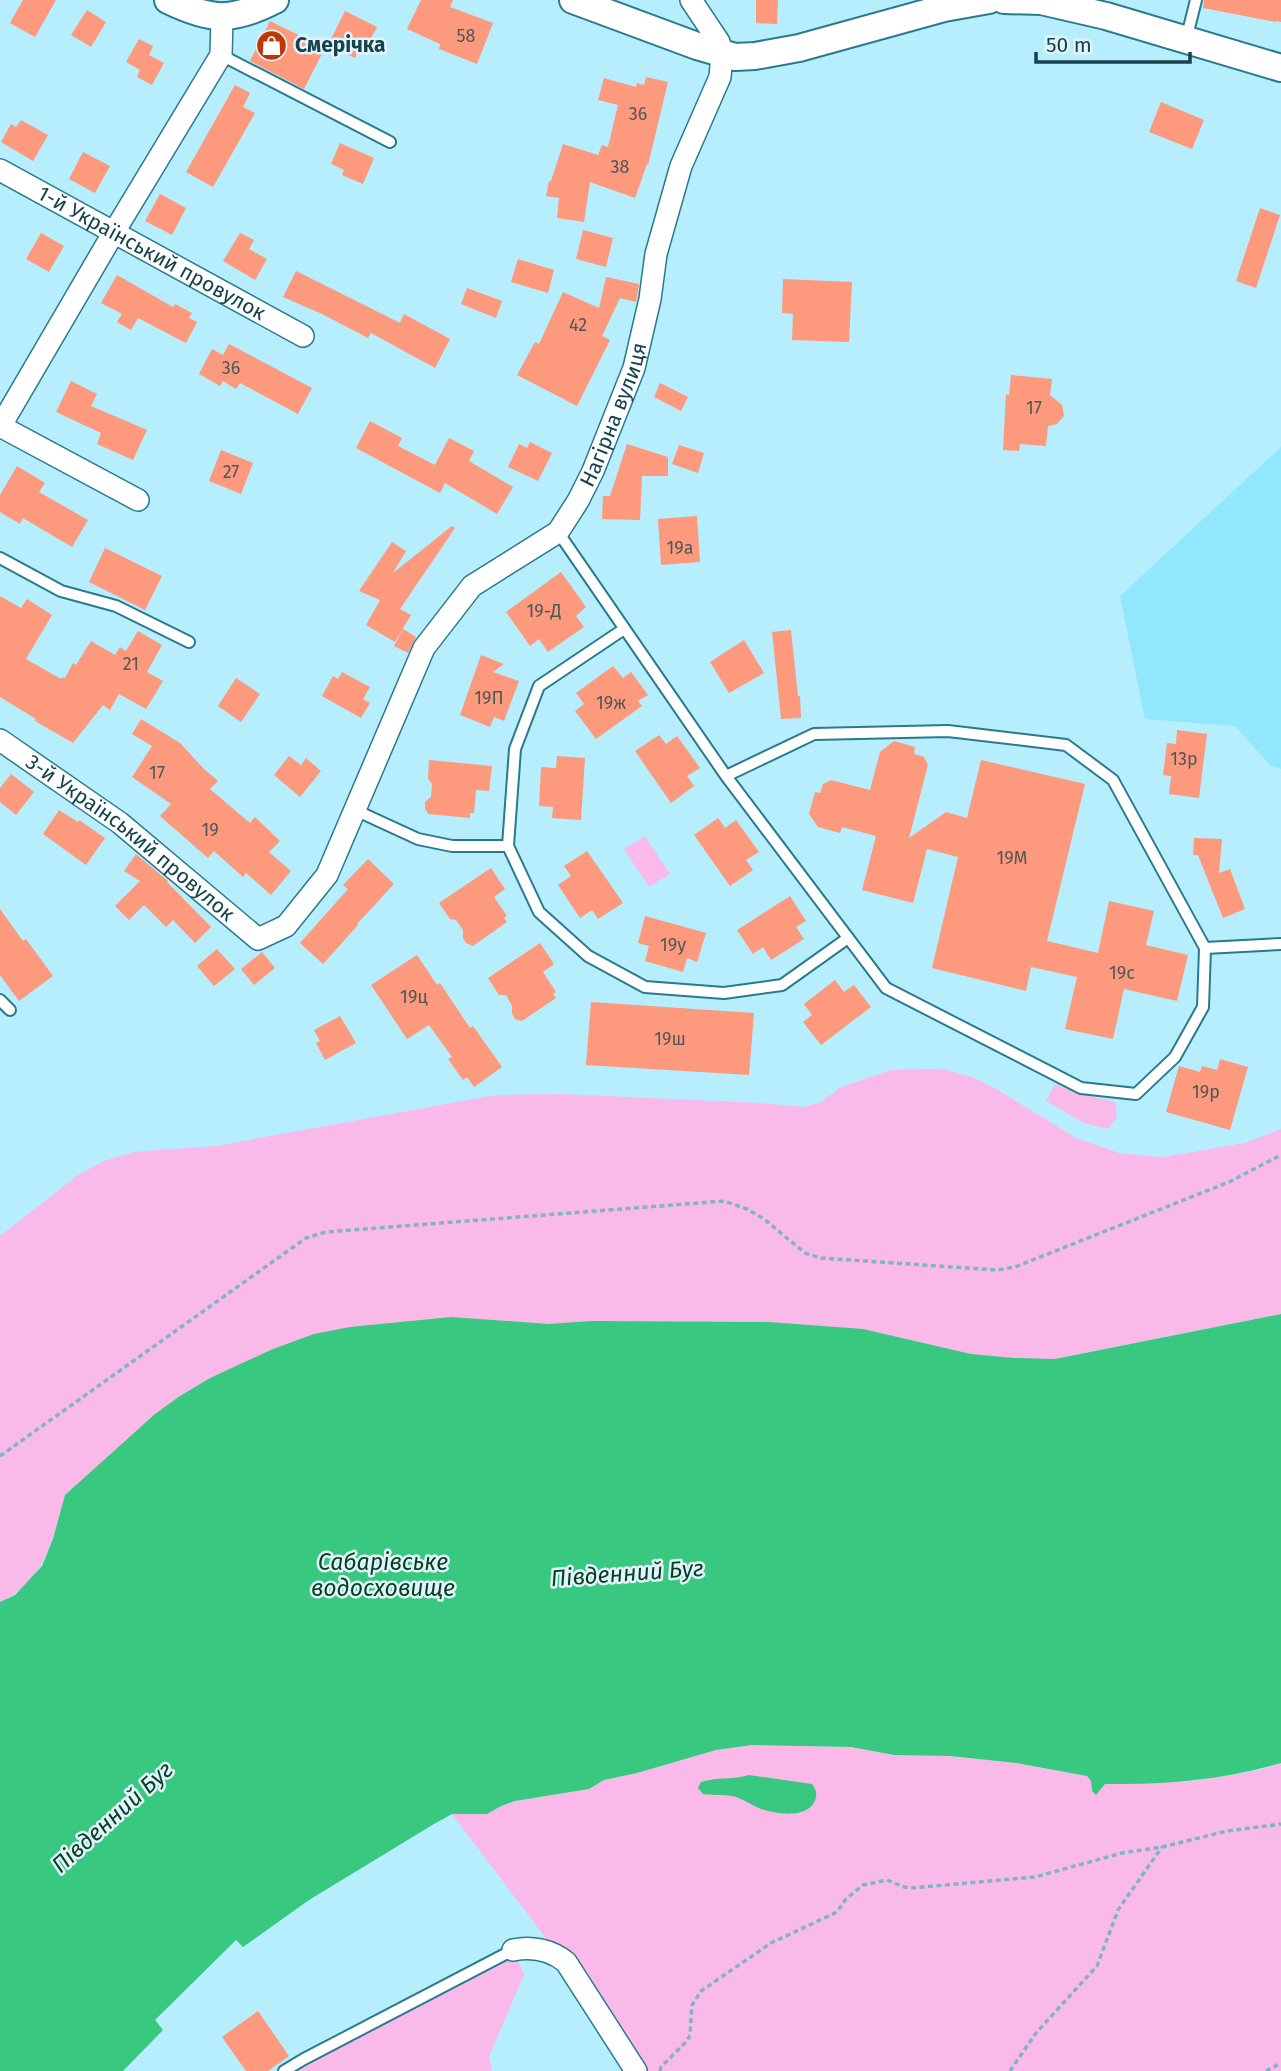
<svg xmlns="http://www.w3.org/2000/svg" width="1281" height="2071" font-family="'Fira Sans',sans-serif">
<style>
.built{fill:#90e7fe}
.green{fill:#fabae9}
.water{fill:#39c87f}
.building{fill:#fd997d}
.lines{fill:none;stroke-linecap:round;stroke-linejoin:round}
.service-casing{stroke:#297a8d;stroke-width:14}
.minor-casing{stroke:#297a8d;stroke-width:24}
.tertiary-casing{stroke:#297a8d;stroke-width:30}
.path{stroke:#80b4c2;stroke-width:3.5;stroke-dasharray:5 3.5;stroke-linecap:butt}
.service{stroke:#fff;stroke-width:10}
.minor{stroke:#fff;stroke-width:21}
.tertiary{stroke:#fff;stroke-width:26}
.labels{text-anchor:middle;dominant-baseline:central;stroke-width:5;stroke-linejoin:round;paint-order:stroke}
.number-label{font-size:18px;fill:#505858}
.poi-label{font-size:21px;font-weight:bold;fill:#16424c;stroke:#e2f4f9;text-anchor:start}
.street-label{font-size:21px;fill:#16424c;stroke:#e2f4f9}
.water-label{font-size:23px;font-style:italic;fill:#043f23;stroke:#e2f4f9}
</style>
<rect width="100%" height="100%" fill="#b6eefe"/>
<path class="built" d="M1281,447V769L1271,766L1235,726L1145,719L1120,596Z"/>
<g class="green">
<path d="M645,836L670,874L649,887L624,849Z"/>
<path d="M944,1069L974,1078L998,1090L1076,1138L1119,1153L1163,1157L1245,1143L1281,1129V1314L1080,1354L1057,1391L56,1529C47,1561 30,1588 0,1602V1236L78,1175L104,1161L134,1152L216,1146L496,1095L561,1094L760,1103L804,1107L821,1102L841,1087L891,1070Z"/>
<path d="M1055,1084L1079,1094L1115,1102L1117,1117L1108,1129L1084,1123L1046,1101Z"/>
<path d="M752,1745L851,1747L894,1755L950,1756L1016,1763L1087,1776L1091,1781L1092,1791L1105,1784L1194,1781L1256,1771L1281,1763V2071H636L560,1957L452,1814H487L501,1806L515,1801L589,1789L604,1780L637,1773L716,1750Z"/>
<path d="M513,1950L524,1974L489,2057L492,2071H284Z"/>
</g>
<g class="water">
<path d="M1281,1314V1763C1224,1780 1164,1785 1105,1784L1096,1795L1092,1791L1091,1781L1087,1776L1016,1763L950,1756L894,1755L851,1747L752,1745L716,1750L637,1773L604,1780L589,1789L515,1801L501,1806L487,1814H452L434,1824L309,1900L243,1947L236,1940L155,2020L163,2030L123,2071H0V1602L15,1595L42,1566L53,1539L65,1495L155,1414L180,1396L210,1378L273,1349L314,1334L350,1327L451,1317L549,1324L591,1321L769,1322L863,1329L971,1354L1014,1358L1055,1359Z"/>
<path d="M749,1775L812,1784C817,1790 818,1797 813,1804C804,1818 775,1814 761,1809C753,1806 745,1800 736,1797C726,1794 714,1796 703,1794L698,1788L701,1782C716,1777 733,1780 749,1775Z"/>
</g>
<g class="building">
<path d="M23,0H56L35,37L10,23Z"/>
<path d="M421,0H453L450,7L493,23L477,64L439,49L440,44L407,29Z"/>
<path d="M756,0H778L777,24L756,23Z"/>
<path d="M1204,0H1281V22L1276,21V22L1203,8Z"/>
<path d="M87,10L106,22L91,47L71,35Z"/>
<path d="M345,11L377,27L368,44L363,41L355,58L328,45Z"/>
<path d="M270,21L325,48L304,89L250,61Z"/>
<path d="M139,39L153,46L149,55L164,63L152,85L137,77L140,70L126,62Z"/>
<path d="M646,77L668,82L648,165L647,164L635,198L590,182L584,222L557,218L559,198L546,196L549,181H551L563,144L598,155L602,145L608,147L618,105L598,100L604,78L636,87L637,83L644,85Z"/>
<path d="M235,85L250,93L243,107L255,113L213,187L186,172Z"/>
<path d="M1161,102L1204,120L1192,149L1149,132Z"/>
<path d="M21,120L48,135L33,161L1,142L11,124L16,127Z"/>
<path d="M340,143L374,158L363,184L342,175L344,170L331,164Z"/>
<path d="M83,152L110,166L95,193L69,179Z"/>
<path d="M160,194L186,208L172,235L145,221Z"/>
<path d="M1260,208L1280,215L1256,288L1236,281Z"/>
<path d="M583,230L613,238L606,267L576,259Z"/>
<path d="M41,233L64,246L49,272L26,259Z"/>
<path d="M240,233L254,240L249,249L267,259L255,280L223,261Z"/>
<path d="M518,259L554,270L548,293L511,282Z"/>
<path d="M296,271L400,323L404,314L450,339L435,368L371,333L368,338L322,314L283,297Z"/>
<path d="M117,275L173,307L175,304L192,313L189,318L197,322L186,343L138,318L131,330L117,322L122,314L101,303Z"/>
<path d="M606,277L639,284L637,297L636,302L620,298L602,336L610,340L577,406L517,375L535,342L539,344L563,292L599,308Z"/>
<path d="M783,279L852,282L849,342L792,340L793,314L782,313Z"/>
<path d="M467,288L502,301L496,318L461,304Z"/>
<path d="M229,344L312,388L298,414L240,383L236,389L223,381L220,386L199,374L212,349L223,355Z"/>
<path d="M1011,375L1052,379L1050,395L1062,405L1064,416L1057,424L1048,426L1046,446L1020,444L1019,451L1003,450L1006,394L1009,395Z"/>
<path d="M71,381L97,394L91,406L147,430L133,460L97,444L101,433L56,412Z"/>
<path d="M660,383L688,397L681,411L654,397Z"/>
<path d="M370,421L402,438L398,446L435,465L449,438L474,451L469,461L513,487L497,514L445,483L440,493L356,448Z"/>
<path d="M530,442L552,453L538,481L508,467L519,444L527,448Z"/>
<path d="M627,444L668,457V476H642L640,520L602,519L603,496H610Z"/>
<path d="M679,445L704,453L698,473L672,464Z"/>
<path d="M221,450L253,463L241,494L209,481Z"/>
<path d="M17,466L45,483L39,492L88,520L72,547L23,518L20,524L0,512V495Z"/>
<path d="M697,516L700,562L661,565L658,519Z"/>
<path d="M452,526L455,528L400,609L411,615L395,642L366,625L380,600L359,591L392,542L406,551L393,573Z"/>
<path d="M105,548L162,576L145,610L89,582Z"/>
<path d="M561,572L586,607L576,616L584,627L548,652L539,639L530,646L506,612Z"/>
<path d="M0,596L21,608L27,599L52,615L26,659L61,679L62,677L65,678L73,663L76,665L91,641L115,655L120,647L126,651L138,631L162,645L147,672L163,681L146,709L119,694L110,710L103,705L73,743L35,721L36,719L0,697Z"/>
<path d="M403,629L416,637L408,653L394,646Z"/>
<path d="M791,630L798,696H800L801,718L781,719L772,632Z"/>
<path d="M744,640L764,673L729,693L710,662Z"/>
<path d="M481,655L504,664L493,672L519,681L504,721L494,717L490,727L460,715Z"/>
<path d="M613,666L623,678L631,672L648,695L638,701L642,706L596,739L575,711L584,704L576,693Z"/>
<path d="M342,672L370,687L363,699L370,703L361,718L322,696L333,676L338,679Z"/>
<path d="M236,678L260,694L241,722L218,706Z"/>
<path d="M141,719L180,743L204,769L218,781L210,789L250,823L255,817L280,841L269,852L291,871L271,895L246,873L243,877L214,851L208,858L160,816L171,804L132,777L152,746L132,734Z"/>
<path d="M1177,730L1207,734L1199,798L1169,794L1171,776L1163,775L1167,743L1176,744Z"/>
<path d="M659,735L666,744L677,736L700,768L687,776L694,786L671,803L635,751Z"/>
<path d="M894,741L915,747L914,754L924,757L928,765L909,838L946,812L967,818L981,760L1085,784L1047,941L1098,953L1109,901L1154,911L1146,945L1188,955L1177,1001L1124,989L1113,1039L1065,1029L1077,977L1031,967L1026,991L932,968L958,857L927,849L913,903L862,890L876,836L842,827L840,833L818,827L809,814L815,792L820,793L823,784L831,780L870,790L880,752Z"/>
<path d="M289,756L301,765L306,758L321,771L300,797L274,775Z"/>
<path d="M557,756L585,758L581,820L552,818L553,807L539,806L541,767L556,768Z"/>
<path d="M429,760L492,766L489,791L476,790L474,813H470V818L428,814L425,808V802L431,797L432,784L428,779Z"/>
<path d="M11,774L34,792L16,815L0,802V788Z"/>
<path d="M59,810L78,822L79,820L105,838L86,865L43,834Z"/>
<path d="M718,818L725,828L736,820L759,852L746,860L753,870L730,886L694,835Z"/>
<path d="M1194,838L1222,839L1219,873L1230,869L1245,909L1223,918L1198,855H1193Z"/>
<path d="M587,851L623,903L598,919L592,910L580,918L558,885L571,876L564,866Z"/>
<path d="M136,854L168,881L167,882L211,927L195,943L173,920L166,927L144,905L129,920L115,906L140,881L124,871Z"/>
<path d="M368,859L394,884L357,924L358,925L323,964L300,943L348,889L343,885Z"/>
<path d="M491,868L505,889L494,897L507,916L504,918L507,922L473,946L466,943L463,938V930L456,920L450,919L439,903Z"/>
<path d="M790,896L806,921L796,927L804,939L771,960L763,947L753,954L737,930Z"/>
<path d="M0,909L23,941L26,939L53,976L19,1001L0,975Z"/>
<path d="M645,916L706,933L697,962L687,958L683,972L645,961L649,946L638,943Z"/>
<path d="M540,943L554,964L543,972L556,992L553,994L556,998L522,1021L515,1019L512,1013V1006L506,995H499L488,978Z"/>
<path d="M217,949L235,969L214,986L197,966Z"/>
<path d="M262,952L275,968L254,985L241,969Z"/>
<path d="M417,955L437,985L440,983L470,1028L473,1026L502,1067L474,1087L467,1077L463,1080L448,1059L452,1057L429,1025L407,1039L371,985Z"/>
<path d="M835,980L844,992L854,985L871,1007L821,1045L803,1022L812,1015L804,1004Z"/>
<path d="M591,1002L754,1013L749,1075L586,1065Z"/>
<path d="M340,1016L356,1043L325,1060L316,1043L320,1041L314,1030Z"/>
<path d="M1220,1059L1248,1067L1230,1130L1166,1112L1179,1066L1200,1072L1202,1066L1217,1070Z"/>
<path d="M258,2011L289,2056L268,2071H246L222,2037Z"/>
</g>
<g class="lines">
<defs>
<g id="service">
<path d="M1186,40L1196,0"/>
<path d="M221,55L390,142"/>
<path d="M558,532L726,776L886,988L1081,1088L1136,1094L1175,1057L1203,1007L1205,948L1113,780L1066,745L948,731L814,734L726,776"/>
<path d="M0,558L61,591L116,606L189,642"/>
<path d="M624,629L539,686L515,749L508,846L539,912L588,956L645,987L724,993L782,985L848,938"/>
<path d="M355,810L418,839L452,846H508"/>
<path d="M1205,948L1281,944"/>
<path d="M0,1000L10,1010"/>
<path d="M284,2071L304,2059L513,1950"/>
</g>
<g id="minor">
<path id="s1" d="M0,170L303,336"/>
<path d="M0,426L138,500"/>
<path d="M0,427L114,232L221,55L222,18"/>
<path id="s2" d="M0,740L120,823L258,939L286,926L327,875L424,648L472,586L558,532L578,501L593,471L634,368L650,299L656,254L681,166L720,77L722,54L719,42L691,0"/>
<path d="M513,1950C532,1946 551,1950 566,1962L636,2071"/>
</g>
<g id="tertiary">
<path d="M168,0C211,21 232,22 275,0"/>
<path d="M573,0L697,46L735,57L755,56L799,48L944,8L989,0"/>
<path d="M1004,0L1041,1L1106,16L1281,68"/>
</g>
</defs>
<use href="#service" class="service-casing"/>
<use href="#minor" class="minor-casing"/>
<use href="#tertiary" class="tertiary-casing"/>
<g class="path">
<path d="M0,1456L306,1238L326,1232L724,1201L747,1209L764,1219L805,1253L821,1258L997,1270L1015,1267L1229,1182L1281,1155"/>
<path d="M660,2071L661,2067L687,2041L690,2035L692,2005L701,1991L771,1943L837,1912L846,1899L863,1885L887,1880L904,1887L911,1888L1035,1877L1122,1853L1162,1847L1227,1831L1281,1824"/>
<path d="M1010,2071L1036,2033L1097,1966L1118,1910L1162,1847"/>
<path d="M1266,2071L1281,2063"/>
</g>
<use href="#service" class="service"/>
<use href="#minor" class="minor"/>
<use href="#tertiary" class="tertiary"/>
</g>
<defs>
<symbol id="shop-disc" viewBox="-11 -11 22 22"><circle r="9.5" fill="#c03707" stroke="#e2f4f9"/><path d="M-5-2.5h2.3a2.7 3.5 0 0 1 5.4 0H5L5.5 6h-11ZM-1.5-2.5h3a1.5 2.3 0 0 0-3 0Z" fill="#fff"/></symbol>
</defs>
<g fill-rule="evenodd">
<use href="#shop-disc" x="254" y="28" width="35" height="35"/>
</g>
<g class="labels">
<g class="number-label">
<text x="466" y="36">58</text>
<text x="638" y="114">36</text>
<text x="620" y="167">38</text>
<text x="578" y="325">42</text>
<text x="231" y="368">36</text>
<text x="1034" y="408">17</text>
<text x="231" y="472">27</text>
<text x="680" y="548">19а</text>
<text x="544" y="611">19-Д</text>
<text x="131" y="664">21</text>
<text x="489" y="698">19П</text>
<text x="611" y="703">19ж</text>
<text x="1184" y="759">13р</text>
<text x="157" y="773">17</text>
<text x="210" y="830">19</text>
<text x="1012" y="858">19М</text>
<text x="673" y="945">19у</text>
<text x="1122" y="973">19с</text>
<text x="414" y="997">19ц</text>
<text x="670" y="1039">19ш</text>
<text x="1206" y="1092">19р</text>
</g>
<g class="poi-label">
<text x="295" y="45">Смерічка</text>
</g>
<g class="street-label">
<text stroke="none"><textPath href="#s1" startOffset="173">1-й Український провулок</textPath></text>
<text stroke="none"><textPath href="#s2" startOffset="980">Нагірна вулиця</textPath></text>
<text stroke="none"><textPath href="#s2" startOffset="163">3-й Український провулок</textPath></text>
</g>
<g class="water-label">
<text x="383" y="1562">Сабарівське<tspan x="383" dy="26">водосховище</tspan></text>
<text transform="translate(627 1573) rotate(-4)">Південний Буг</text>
<text transform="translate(112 1817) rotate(-42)">Південний Буг</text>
</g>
</g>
<path d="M1036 52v10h154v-10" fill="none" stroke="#16424c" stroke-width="3.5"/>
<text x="1046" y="52" font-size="21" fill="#16424c" stroke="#e2f4f9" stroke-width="5" paint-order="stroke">50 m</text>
</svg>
